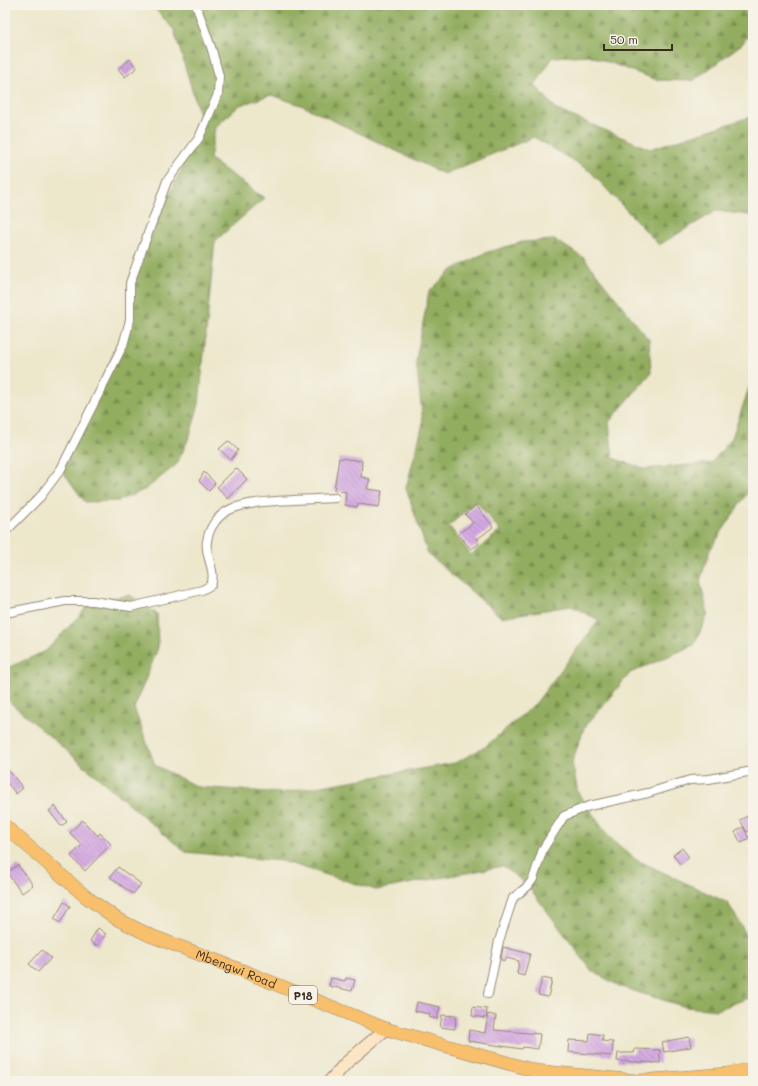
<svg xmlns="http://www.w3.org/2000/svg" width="758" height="1086" font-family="Mali,sans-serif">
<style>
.forest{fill:url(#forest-firs);stroke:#676c3f;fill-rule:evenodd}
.building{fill:url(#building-back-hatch)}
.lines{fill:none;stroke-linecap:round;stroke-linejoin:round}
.street-casing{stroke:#948875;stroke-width:10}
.secondary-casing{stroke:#948875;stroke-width:14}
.primary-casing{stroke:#948875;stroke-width:14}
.street{stroke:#fff;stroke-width:8}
.secondary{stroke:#fce5c4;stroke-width:12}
.primary{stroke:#f8bf6c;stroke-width:13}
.labels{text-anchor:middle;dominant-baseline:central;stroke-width:3;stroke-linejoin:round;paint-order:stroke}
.shield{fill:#f7f3e8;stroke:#73665b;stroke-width:1}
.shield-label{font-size:11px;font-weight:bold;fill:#3b2a1e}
.street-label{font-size:12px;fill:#3b2a1e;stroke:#f7f3e8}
</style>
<defs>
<pattern id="forest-firs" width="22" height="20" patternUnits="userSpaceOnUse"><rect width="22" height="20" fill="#93ad60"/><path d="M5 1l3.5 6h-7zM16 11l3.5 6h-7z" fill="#798d4f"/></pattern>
<pattern id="building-back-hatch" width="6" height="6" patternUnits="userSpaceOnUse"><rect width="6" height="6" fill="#d3a7e2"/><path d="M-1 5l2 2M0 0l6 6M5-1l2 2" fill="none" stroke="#ac88b7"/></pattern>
</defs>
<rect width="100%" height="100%" fill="#f7f3e8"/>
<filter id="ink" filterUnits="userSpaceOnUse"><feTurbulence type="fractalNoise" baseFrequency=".025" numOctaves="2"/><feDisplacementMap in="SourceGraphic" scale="8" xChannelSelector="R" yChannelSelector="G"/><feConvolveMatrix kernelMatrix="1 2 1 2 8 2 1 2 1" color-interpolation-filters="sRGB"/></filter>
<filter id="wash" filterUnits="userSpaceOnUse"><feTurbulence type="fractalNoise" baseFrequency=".012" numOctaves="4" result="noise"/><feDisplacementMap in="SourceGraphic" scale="16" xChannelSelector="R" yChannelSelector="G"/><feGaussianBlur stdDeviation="0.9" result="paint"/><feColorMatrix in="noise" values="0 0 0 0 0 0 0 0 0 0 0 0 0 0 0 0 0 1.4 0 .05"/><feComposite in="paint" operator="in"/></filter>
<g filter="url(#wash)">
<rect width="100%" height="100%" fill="#ede7cc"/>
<g class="forest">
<path d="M152,5H753V28L743,43L693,81L657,80L589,55L553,57L535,85L557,110L650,149L753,116V222L751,215L716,211L659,245L590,171L534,137L444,174L301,105L271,95L240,105L215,127L210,159L264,198L215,241L199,404L190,435L177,464L146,489L118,501L85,502L61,469L130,320V283L202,123L174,30Z"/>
<path d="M555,240L584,258L649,340L651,373L609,422L613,458L645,469L711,463L732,438L753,376V467L747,493L710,550L700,581L708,614L694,645L630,673L584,728L572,762L578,793L608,836L635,859L728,903L746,934L753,952V982L748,998L717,1010L686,1007L621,987L592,971L528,886L503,866L376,890L282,861L185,852L5,698V669L46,651L93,601L130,595L157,614L158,648L134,708L155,765L197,787L281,793L455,763L485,747L536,703L599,620L571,606L501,617L428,554L406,488L423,424L416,360L429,292L452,270L485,253L522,242ZM476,501L500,531L471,555L449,526Z"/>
</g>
<g id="blocks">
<g class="building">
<path d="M130,59L137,68L125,77L118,69Z"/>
<path d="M228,441L238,450L231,460L219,449Z"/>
<path d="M339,458L362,461L361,477L370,479L367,489L382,491L379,507L358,504L357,507L345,505L346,492L334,490Z"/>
<path d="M236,468L247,479L228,499L217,487Z"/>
<path d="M204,472L215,483L209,491L199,481Z"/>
<path d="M476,505L493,527L476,540L479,544L471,549L458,534L473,523L465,514Z"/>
<path d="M9,771L23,788L16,794L5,780V774Z"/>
<path d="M55,806L67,822L61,826L49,811Z"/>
<path d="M753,813V829L747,832L740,820Z"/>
<path d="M82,820L98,836L100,833L111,844L85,871L71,856L82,845L70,833Z"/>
<path d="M743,827L749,838L741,843L735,832Z"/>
<path d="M682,848L689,857L680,864L673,855Z"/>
<path d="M18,865L33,885L22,893L7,873Z"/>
<path d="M118,867L141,884L133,894L110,877Z"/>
<path d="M64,902L70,906L60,923L54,919Z"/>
<path d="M98,928L106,934L97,946L90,941Z"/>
<path d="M503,947L530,954L524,976L517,974L519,961L506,958L505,961L501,960Z"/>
<path d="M42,950L51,958L38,972L29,964Z"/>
<path d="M331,978L345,981L346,978L355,980L352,991L329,986Z"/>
<path d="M542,978L552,980L548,997L538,995Z"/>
<path d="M417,1002L440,1007L437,1019L429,1017L430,1014L415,1011Z"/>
<path d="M473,1007L487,1009L486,1018L472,1016Z"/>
<path d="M488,1014L496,1016L494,1030L540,1034L538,1049L523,1047L522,1049L468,1041L469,1030L485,1033Z"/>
<path d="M442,1015L456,1016L455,1029L440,1027Z"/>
<path d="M590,1033L603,1035L602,1041L613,1042L612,1056L568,1052L569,1040L589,1041Z"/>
<path d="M689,1037L691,1047L664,1052L662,1042Z"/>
<path d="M635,1049L660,1050V1063L617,1061L618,1053H634Z"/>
</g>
</g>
</g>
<g filter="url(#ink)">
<use href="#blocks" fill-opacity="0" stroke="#948875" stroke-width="1"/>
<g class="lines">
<defs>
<g id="street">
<path d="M5,532L40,497L61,469L123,345L130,320V283L167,181L199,138L218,94L219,76L212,50L196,5"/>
<path d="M5,613L65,601H93L131,607L202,590L211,585C217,571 204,555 207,541C209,528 217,516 229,510C250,499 310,500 335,498"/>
<path d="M488,994L499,941L513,898L528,886L533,879L543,849L564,816L589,806L648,793L690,780L709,779L753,771"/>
<path d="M535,1081L536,1071"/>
</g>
<path id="secondary" d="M330,1081L346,1063L386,1029"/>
<g id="primary">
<path id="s1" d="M5,826L85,896L117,919L149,935L246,972L386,1029L536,1071L637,1081"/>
<path d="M638,1081L727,1074L753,1069"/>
</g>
</defs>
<use href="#street" class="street-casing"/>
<use href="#secondary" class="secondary-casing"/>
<use href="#primary" class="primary-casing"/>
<use href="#street" class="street"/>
<use href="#secondary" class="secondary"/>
<use href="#primary" class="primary"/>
</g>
</g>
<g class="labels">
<rect class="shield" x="289" y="986" width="28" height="18" rx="3"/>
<g class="shield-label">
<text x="303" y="995">P18</text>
</g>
<g class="street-label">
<text stroke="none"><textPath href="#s1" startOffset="275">Mbengwi Road</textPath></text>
</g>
</g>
<rect width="758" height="1086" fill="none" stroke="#f7f3e8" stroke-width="20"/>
<path d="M604 44v6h68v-6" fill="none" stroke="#3b2a1e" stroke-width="2"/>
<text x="610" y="44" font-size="12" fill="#3b2a1e" stroke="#f7f3e8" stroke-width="3" paint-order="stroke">50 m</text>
</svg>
